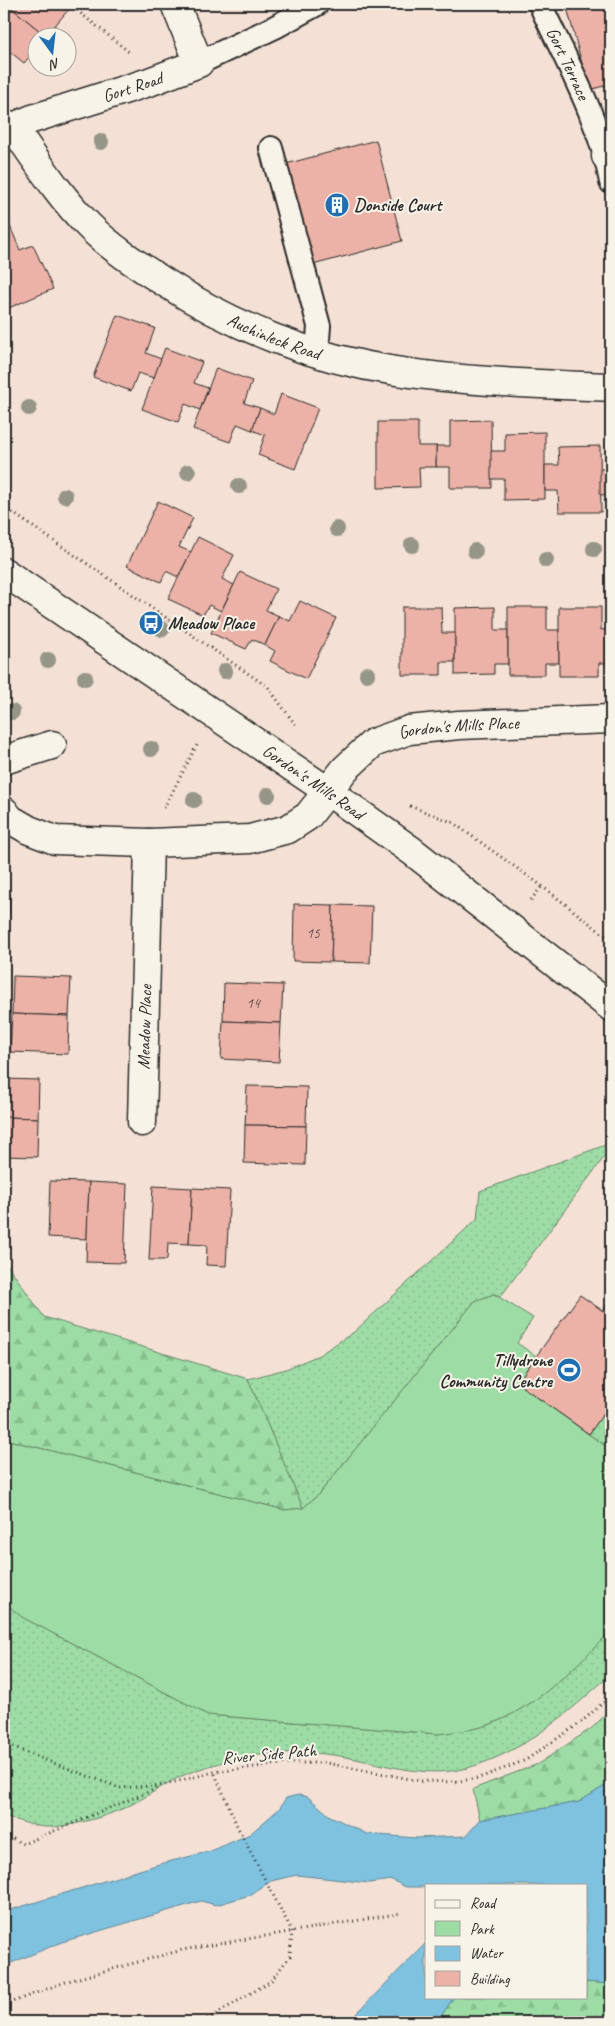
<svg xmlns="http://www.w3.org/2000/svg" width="615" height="2026" font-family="Caveat,sans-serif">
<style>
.grass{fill:url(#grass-dots);stroke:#648468}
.forest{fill:url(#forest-firs);stroke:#648468}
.park{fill:#9ddda5;stroke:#648468}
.water{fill:#7fc2e0;stroke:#5d8698}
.building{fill:#ecb2a7;stroke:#2b2b2b}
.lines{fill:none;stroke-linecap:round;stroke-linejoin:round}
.service-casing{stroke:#2b2b2b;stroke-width:26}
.minor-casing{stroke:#2b2b2b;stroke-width:31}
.secondary-casing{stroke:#2b2b2b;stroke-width:31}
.path{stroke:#2b2b2b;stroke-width:3;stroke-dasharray:1 4;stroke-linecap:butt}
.service{stroke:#f7f3e8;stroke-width:22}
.minor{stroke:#f7f3e8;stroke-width:28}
.secondary{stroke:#f7f3e8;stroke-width:28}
.tree{fill:#959588}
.labels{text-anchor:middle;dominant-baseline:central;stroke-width:4;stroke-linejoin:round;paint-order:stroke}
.number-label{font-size:15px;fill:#5b4d4a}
.street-label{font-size:18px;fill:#2b2b2b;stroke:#f7f3e8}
.poi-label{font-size:18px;font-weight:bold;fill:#2b2b2b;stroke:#f7f3e8;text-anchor:start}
</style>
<defs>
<pattern id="grass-dots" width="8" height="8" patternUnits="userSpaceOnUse" patternTransform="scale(1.25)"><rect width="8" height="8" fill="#9ddda5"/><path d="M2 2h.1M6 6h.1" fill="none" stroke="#87be8e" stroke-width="1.8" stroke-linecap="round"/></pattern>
<pattern id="forest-firs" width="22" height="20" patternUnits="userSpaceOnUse" patternTransform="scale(1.25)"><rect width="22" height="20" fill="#9ddda5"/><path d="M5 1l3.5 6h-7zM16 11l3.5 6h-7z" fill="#87be8e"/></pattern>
</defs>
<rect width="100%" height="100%" fill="#f4e0d4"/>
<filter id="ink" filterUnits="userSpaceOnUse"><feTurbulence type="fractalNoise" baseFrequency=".02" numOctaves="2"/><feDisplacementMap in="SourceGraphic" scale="10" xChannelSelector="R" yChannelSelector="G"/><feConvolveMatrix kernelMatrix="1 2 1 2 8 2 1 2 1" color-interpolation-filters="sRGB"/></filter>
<g filter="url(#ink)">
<g class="grass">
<path d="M611,1143V1148L501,1296L494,1294L475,1301L319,1494L303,1508L248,1379L286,1369L319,1355L354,1332L477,1219L480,1191Z"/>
<path d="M611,1403V1450L589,1434Z"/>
<path d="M4,1602L22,1617L208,1715L438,1734C458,1731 479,1730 498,1721C543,1701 577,1665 611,1631V1674C568,1713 525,1752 467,1768C422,1780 377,1761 333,1755C305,1751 274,1752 246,1757C226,1761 203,1767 184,1775C163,1784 145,1799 124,1808C104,1817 70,1827 48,1827C34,1827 17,1820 4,1816Z"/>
</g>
<g class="forest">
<path d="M4,1260L44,1317L248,1379L303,1508L285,1510L4,1439Z"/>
<path d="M611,1709V1782L579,1802L480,1820L473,1789L538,1764L592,1728Z"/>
<path d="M586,1982L611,1984V2022H437L454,1997H586Z"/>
</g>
<path class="park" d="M494,1294L533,1318L517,1343L536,1356L517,1383L611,1450V1631C577,1665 543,1701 498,1721C479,1730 458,1731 438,1734L208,1715L22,1617L4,1602V1439L285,1510L303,1508L319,1494L475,1301Z"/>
<g class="water">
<path d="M611,1782V1984L586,1982V1885H426V1887H406L392,1880L369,1883L297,1875L271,1881L250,1895L216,1905L201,1901L62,1942L4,1966V1912L156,1865L211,1851L250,1834L279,1809L286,1798L298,1795L308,1797L330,1816L367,1834L416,1838L466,1836L480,1820L579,1802Z"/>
<path d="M426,1943V1997H454L437,2022H348Z"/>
</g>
<g class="building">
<path d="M4,4H7L46,36L38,38V47L24,63L4,47Z"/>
<path d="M7,4H63L69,9L46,36Z"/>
<path d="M566,4H611V84L589,90Z"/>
<path d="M376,140L402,241L298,269L271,168Z"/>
<path d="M4,212L20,250L33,245L53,289L4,310Z"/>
<path d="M117,315L155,328L146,353L161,359L154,378L138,373L131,391L93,377Z"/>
<path d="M165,348L202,362L194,383L208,388L200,410L185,404L178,422L142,409Z"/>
<path d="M216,368L252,381L244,403L260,408L252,430L237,424L230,442L193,429Z"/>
<path d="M281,394L318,408L295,469L258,455L265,435L252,430L260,408L274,414Z"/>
<path d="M491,420L492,488H450V467H436V446H450V421Z"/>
<path d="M378,422H418V446H436V467H419L420,487L378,488Z"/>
<path d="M545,432V499L504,500V479H491V451H505V433Z"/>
<path d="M600,446L601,512H559L558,491H545V465H559L558,447Z"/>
<path d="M600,469H611V494L600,495Z"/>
<path d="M158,501L193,518L179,547L191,552L178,577L166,571L161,582L127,566Z"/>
<path d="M198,537L234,555L222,579L234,585L221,611L209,605L203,615L168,599Z"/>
<path d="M240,572L276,589L266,610L279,616L265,645L252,639L246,649L211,633Z"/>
<path d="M300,601L336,618L306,679L270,661L275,651L265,645L279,616L290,621Z"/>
<path d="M402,607H441L442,633H455V662H441V675H402Z"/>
<path d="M495,607V630H508V664H494V674L455,675V608Z"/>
<path d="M508,607H547V630H559V663H545V675H508Z"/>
<path d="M559,607H601V630L611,629V663H599V676H559Z"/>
<path d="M4,894H10L7,951H4Z"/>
<path d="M294,904L333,905L331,962L293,961Z"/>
<path d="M333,905L372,906L370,963L331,962Z"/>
<path d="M13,976L71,978L69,1016L12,1014Z"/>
<path d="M224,983L283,985L281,1023L223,1021Z"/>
<path d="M12,1014L69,1016L68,1054L10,1052Z"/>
<path d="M223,1021L281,1023L279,1062L221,1059Z"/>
<path d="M4,1079L39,1080L38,1118L4,1117Z"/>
<path d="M247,1086L307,1087L306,1126L245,1125Z"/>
<path d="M4,1117L38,1118L37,1157L4,1156Z"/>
<path d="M245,1125L306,1126L305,1165L244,1163Z"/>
<path d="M50,1181L89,1182L87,1239L48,1237Z"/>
<path d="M89,1182L127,1184L124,1263L86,1262Z"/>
<path d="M153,1186L192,1188L189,1244L168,1243L167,1260H149Z"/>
<path d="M192,1188L230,1190L226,1266L206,1265L207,1245L189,1244Z"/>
<path d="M580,1295L603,1311L611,1299V1403L589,1434L517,1383Z"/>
</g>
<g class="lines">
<defs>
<g id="service">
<path id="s1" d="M540,4C566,61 600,120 611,182"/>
<path d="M199,63L275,27L317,4"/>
<path d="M271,148L319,326L317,353"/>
</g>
<g id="minor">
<path id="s2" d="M13,127C37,161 59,196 89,226C110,247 136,264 161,280C231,326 314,359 396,371C467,382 539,384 611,387"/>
<path id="s3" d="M4,131L32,119L149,82L199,63L175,4"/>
<path d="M606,156L611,154"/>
<path d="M4,760L52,745"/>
<path id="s4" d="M4,811L10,819L29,830L55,840L149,843L250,839L288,829L308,816L345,769L373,743L409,730L459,725L611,719"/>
<path id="s5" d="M142,1122L149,843"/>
</g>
<g id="secondary">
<path id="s6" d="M4,572L329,792L412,851L611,1007"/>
</g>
</defs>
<use href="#service" class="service-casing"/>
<use href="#minor" class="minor-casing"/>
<use href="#secondary" class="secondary-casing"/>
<g class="path">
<path d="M69,4L129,52"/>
<path d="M4,507L268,687L297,727"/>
<path d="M410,806L452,822L542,886L611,940"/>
<path d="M164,808L198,743"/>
<path d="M531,900L542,886"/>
<path d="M4,1742L27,1753L120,1788L163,1785L214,1772L288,1763H326L421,1781L454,1782L479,1778L526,1760L580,1723L611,1696"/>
<path d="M4,1834L23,1844L160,1787"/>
<path d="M4,2005L68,1981L182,1950L402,1913"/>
<path d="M203,2022L271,1981L290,1956L292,1931L238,1828L214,1772"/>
</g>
<use href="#service" class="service"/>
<use href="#minor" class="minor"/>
<use href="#secondary" class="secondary"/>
</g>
<g class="tree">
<circle cx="101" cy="142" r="8"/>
<circle cx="29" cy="408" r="8"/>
<circle cx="188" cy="472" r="8"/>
<circle cx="239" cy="486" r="8"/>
<circle cx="65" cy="496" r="8"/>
<circle cx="337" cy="529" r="8"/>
<circle cx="412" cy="545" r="8"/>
<circle cx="594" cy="549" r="8"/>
<circle cx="475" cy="551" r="8"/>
<circle cx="546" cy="560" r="8"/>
<circle cx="162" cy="629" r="8"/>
<circle cx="48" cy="660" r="8"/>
<circle cx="225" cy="671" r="8"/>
<circle cx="367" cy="674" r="8"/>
<circle cx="85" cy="678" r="8"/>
<circle cx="12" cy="712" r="8"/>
<circle cx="151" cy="749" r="8"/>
<circle cx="268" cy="795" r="8"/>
<circle cx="194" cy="800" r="8"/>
</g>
</g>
<defs>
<symbol id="building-disc" viewBox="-11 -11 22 22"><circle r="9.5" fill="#1f6fb2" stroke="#f7f3e8"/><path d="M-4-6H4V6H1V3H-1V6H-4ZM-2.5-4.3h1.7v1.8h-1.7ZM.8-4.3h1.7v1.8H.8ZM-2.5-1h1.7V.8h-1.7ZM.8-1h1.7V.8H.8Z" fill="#fff"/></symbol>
<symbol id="bus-disc" viewBox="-11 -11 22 22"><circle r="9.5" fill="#1f6fb2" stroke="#f7f3e8"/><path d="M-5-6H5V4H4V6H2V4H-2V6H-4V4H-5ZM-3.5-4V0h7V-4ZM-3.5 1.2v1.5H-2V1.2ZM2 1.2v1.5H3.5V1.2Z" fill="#fff"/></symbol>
<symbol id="stadium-disc" viewBox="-11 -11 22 22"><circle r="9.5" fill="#1f6fb2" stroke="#f7f3e8"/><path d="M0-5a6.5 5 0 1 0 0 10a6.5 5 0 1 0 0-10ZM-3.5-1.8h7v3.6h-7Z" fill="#fff"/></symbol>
</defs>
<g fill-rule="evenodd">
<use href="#building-disc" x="323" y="191" width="28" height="28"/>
<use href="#bus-disc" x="137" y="609" width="28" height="28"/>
<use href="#stadium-disc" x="555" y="1356" width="28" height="28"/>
</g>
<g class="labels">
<g class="number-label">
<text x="313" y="933">15</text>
<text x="253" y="1003">14</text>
</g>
<g class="street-label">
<text stroke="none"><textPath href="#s1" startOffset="66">Gort Terrace</textPath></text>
<text stroke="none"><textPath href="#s3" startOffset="136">Gort Road</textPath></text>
<text stroke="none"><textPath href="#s2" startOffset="342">Auchinleck Road</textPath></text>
<text stroke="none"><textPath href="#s4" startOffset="504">Gordon's Mills Place</textPath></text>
<text stroke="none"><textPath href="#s6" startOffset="374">Gordon's Mills Road</textPath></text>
<text stroke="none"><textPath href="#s5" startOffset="95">Meadow Place</textPath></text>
<text transform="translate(269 1754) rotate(-5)">River Side Path</text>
</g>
<g class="poi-label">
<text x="354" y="205">Donside Court</text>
<text x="168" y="623">Meadow Place</text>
<text x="552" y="1360" text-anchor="end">Tillydrone<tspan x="552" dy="21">Community Centre</tspan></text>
</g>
</g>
<rect width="615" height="2026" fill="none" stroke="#f7f3e8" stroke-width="20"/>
<rect x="10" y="10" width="595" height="2006" fill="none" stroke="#2b2b2b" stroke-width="2" filter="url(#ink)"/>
<rect x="425" y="1884" width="162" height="115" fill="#f7f3e8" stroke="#a5a39c"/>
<rect x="435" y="1900" width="25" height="8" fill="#f7f3e8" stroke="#a5a39c"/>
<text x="470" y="1908" font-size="15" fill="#2b2b2b">Road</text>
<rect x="435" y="1921" width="25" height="15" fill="#9ddda5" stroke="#a5a39c"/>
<text x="470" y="1934" font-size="15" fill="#2b2b2b">Park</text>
<rect x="435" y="1946" width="25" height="15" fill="#7fc2e0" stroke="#a5a39c"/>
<text x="470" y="1958" font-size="15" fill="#2b2b2b">Water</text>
<rect x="435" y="1971" width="25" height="15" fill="#ecb2a7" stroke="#a5a39c"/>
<text x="470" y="1984" font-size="15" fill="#2b2b2b">Building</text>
<g transform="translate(52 52) rotate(165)"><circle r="24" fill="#f7f3e8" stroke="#a5a39c"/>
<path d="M0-4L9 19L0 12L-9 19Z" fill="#1f6fb2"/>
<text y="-8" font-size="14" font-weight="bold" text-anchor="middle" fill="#2b2b2b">N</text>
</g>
</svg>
